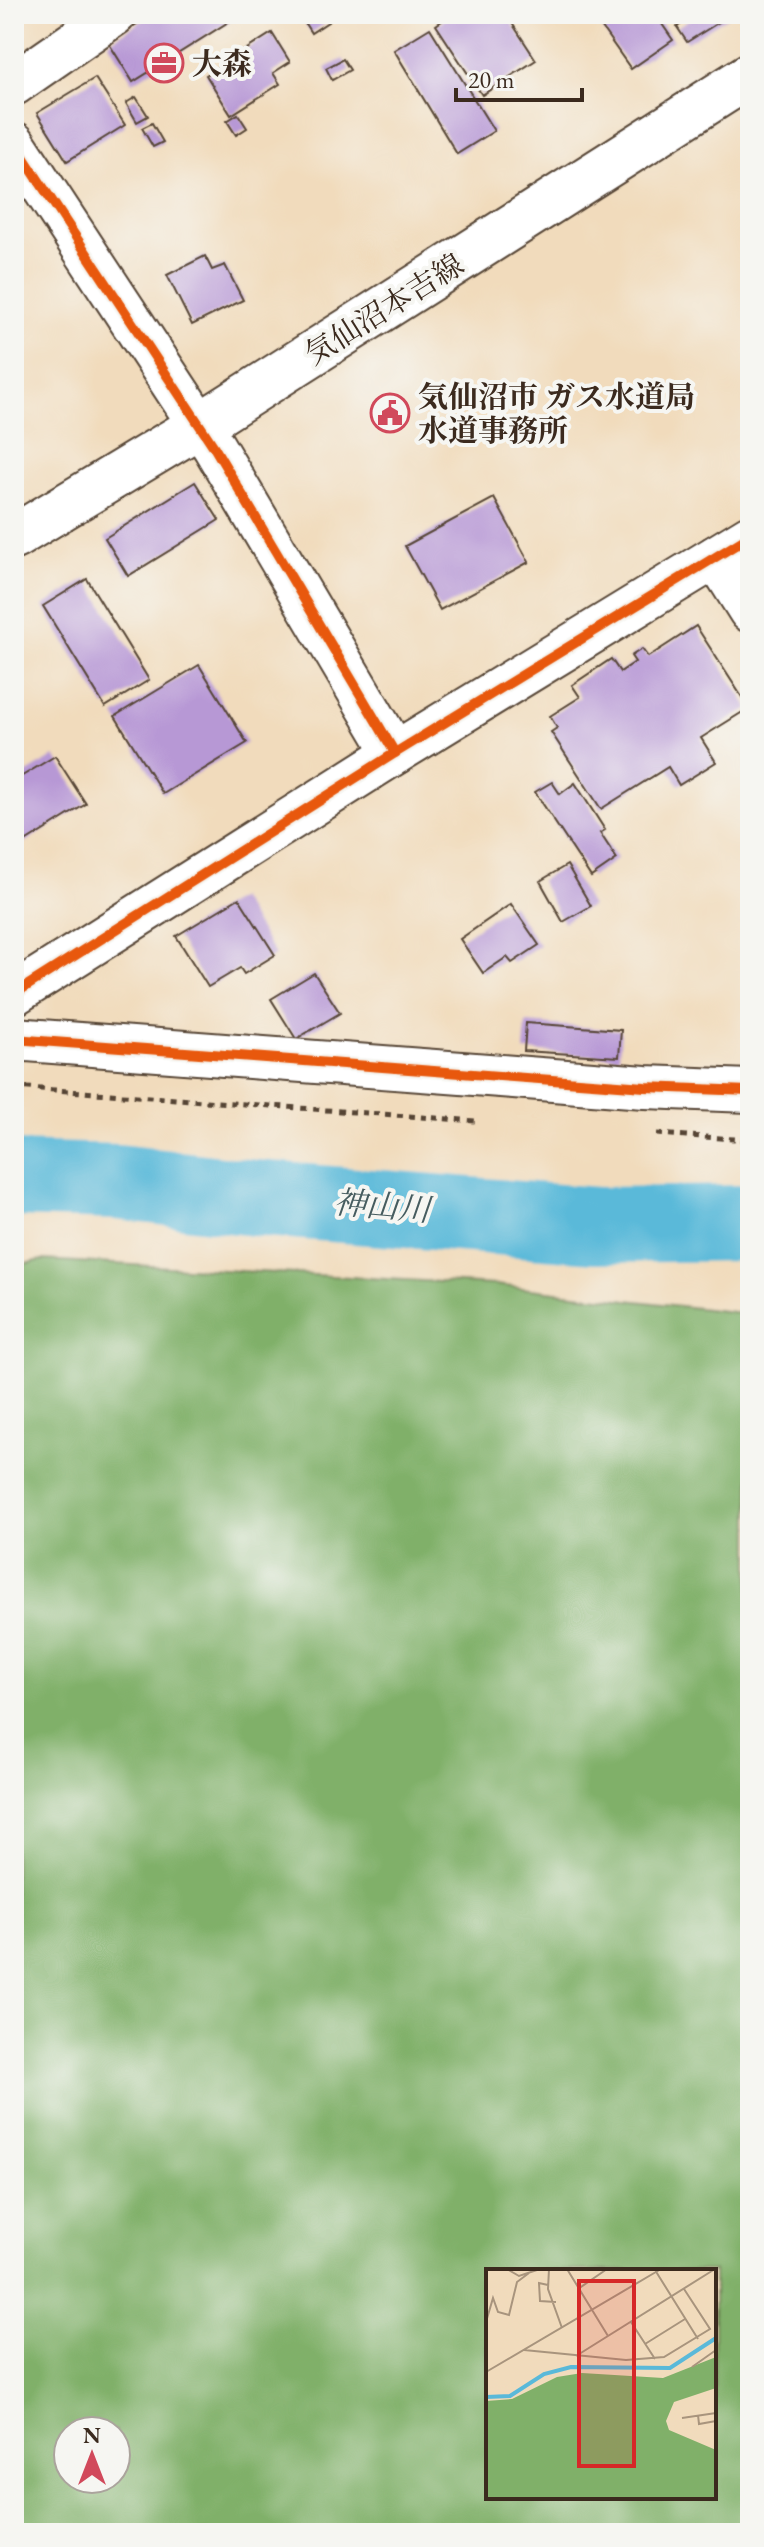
<svg xmlns="http://www.w3.org/2000/svg" width="764" height="2547" font-family="'EB Garamond','Noto Serif JP',serif">
<style>
.forest{fill:#80b069;stroke:#5e6d44;stroke-width:2;fill-rule:evenodd}
.lines{fill:none;stroke-linecap:round;stroke-linejoin:round}
.river{stroke:#5ab9d9;stroke-width:76}
.building{fill:#b798d5}
.street-casing{stroke:#564536;stroke-width:46}
.primary-casing{stroke:#564536;stroke-width:48}
.path{stroke:#564536;stroke-width:5;stroke-dasharray:6 6;stroke-linecap:butt}
.street{stroke:#fff;stroke-width:42}
.primary{stroke:#fff;stroke-width:44}
.cycleway-casing{stroke:#f6f6f2;stroke-width:15}
.cycleway{stroke:#e8590c;stroke-width:10}
.labels{text-anchor:middle;dominant-baseline:central;stroke-width:8;stroke-linejoin:round;paint-order:stroke}
.poi-label{font-size:30px;font-weight:bold;fill:#3b2a1e;stroke:#f6f6f2;text-anchor:start}
.street-label{font-size:30px;fill:#3b2a1e;stroke:#f6f6f2}
.water-label{font-size:32px;font-style:italic;fill:#465c5f;stroke:#f6f6f2}
.inset-river{fill:none;stroke:#5ab9d9;stroke-width:4}
.inset-road{fill:none;stroke:#a8947d;stroke-width:2}
.view{fill:#d62828;fill-opacity:0.15;stroke:#d62828;stroke-width:4}
.inset-edge{fill:none;stroke:#3b2a1e;stroke-width:4}
</style>
<rect width="100%" height="100%" fill="#f6f6f2"/>
<filter id="ink" filterUnits="userSpaceOnUse"><feTurbulence type="fractalNoise" baseFrequency=".0125" numOctaves="2"/><feDisplacementMap in="SourceGraphic" scale="16" xChannelSelector="R" yChannelSelector="G"/><feConvolveMatrix kernelMatrix="1 2 1 2 8 2 1 2 1" color-interpolation-filters="sRGB"/></filter>
<filter id="wash" filterUnits="userSpaceOnUse"><feTurbulence type="fractalNoise" baseFrequency=".006" numOctaves="4" result="noise"/><feDisplacementMap in="SourceGraphic" scale="32" xChannelSelector="R" yChannelSelector="G"/><feGaussianBlur stdDeviation="1.8" result="paint"/><feColorMatrix in="noise" values="0 0 0 0 0 0 0 0 0 0 0 0 0 0 0 0 0 1.4 0 .05"/><feComposite in="paint" operator="in"/></filter>
<g filter="url(#wash)">
<rect width="100%" height="100%" fill="#f1dbbc"/>
<path class="forest" d="M42,1260L495,1285L750,1314V2533H14V1266ZM488,2271H714V2497H488ZM68,2431H116V2479H68Z"/>
<g class="lines">
<path class="river" d="M14,1179L117,1182L255,1198L596,1225L750,1223"/>
</g>
<g id="blocks">
<g class="building">
<path d="M153,14H241L133,82L108,42Z"/>
<path d="M299,14H340L311,33Z"/>
<path d="M452,14H506L536,60L482,95L436,25Z"/>
<path d="M592,14H655L673,40L631,69Z"/>
<path d="M697,14H732L687,42L677,27Z"/>
<path d="M430,28L494,131L457,154L394,50Z"/>
<path d="M272,33L290,62L273,73L280,84L231,115L206,75Z"/>
<path d="M343,59L350,70L332,80L326,68Z"/>
<path d="M95,78L125,125L67,161L37,113Z"/>
<path d="M136,97L148,116L137,122L126,103Z"/>
<path d="M238,114L247,128L236,135L227,121Z"/>
<path d="M152,123L163,142L153,147L142,128Z"/>
<path d="M205,256L212,270L225,265L243,300L192,325L167,275Z"/>
<path d="M195,482L219,520L128,576L105,538Z"/>
<path d="M494,498L529,562L440,610L405,546Z"/>
<path d="M87,579L149,680L105,707L43,606Z"/>
<path d="M696,626L749,708L701,738L716,762L679,785L668,767L601,809L551,732L557,728L550,716L580,697L572,685L611,659L620,672L635,662L631,656L642,649L648,657Z"/>
<path d="M199,665L247,743L163,794L115,716Z"/>
<path d="M55,756L86,804L14,849V781Z"/>
<path d="M552,782L560,794L575,783L605,830L600,833L617,859L591,877L535,792Z"/>
<path d="M567,865L591,906L563,922L540,881Z"/>
<path d="M239,898L275,955L244,974L240,968L208,987L176,936Z"/>
<path d="M511,904L539,945L512,963L507,957L483,973L460,939Z"/>
<path d="M314,973L340,1013L296,1039L271,999Z"/>
<path d="M526,1023L621,1030L619,1057L524,1051Z"/>
</g>
</g>
</g>
<g filter="url(#ink)">
<use href="#blocks" fill-opacity="0" stroke="#564536" stroke-width="2"/>
<g class="lines">
<defs>
<g id="street">
<path d="M14,84L115,14"/>
<path d="M14,143L214,447L395,753"/>
<path d="M716,557L750,611"/>
<path d="M14,994L395,753L750,536"/>
<path d="M14,1039L645,1087L750,1091"/>
</g>
<path id="primary" d="M14,537L200,425L750,75"/>
</defs>
<use href="#street" class="street-casing"/>
<use href="#primary" class="primary-casing"/>
<g class="path">
<path d="M14,1087L476,1121"/>
<path d="M657,1134L750,1140"/>
</g>
<use href="#street" class="street"/>
<use href="#primary" class="primary"/>
<defs>
<g id="cycleway">
<path d="M14,143L214,447L395,753"/>
<path d="M14,994L395,753L750,536"/>
<path d="M14,1039L645,1087L750,1091"/>
</g>
</defs>
<use href="#cycleway" class="cycleway-casing"/>
<use href="#cycleway" class="cycleway"/>
</g>
</g>
<defs>
<symbol id="office-ring" viewBox="-11 -11 22 22"><circle r="9.5" fill="#f6f6f2" stroke="#d1495b" stroke-width="1.5"/><path d="M-6-3h4V-5.5h4V-3h4V5H-6ZM-1-4.5V-3h2v-1.5ZM-6 0V1H6V0Z" fill="#d1495b"/></symbol>
<symbol id="civic-ring" viewBox="-11 -11 22 22"><circle r="9.5" fill="#f6f6f2" stroke="#d1495b" stroke-width="1.5"/><path d="M-.6-6.5H3V-4.5H.6V-3L4-1V1h2V6H-6V1h2V-1L-.6-3ZM-1.2 2.5V6h2.4V2.5Z" fill="#d1495b"/></symbol>
</defs>
<g fill-rule="evenodd">
<use href="#office-ring" x="142" y="41" width="44" height="44"/>
<use href="#civic-ring" x="368" y="391" width="44" height="44"/>
</g>
<g class="labels">
<g class="poi-label">
<text x="192" y="63">大森</text>
<text x="418" y="396">気仙沼市 ガス水道局<tspan x="418" dy="34">水道事務所</tspan></text>
</g>
<g class="street-label">
<text transform="translate(384 309) rotate(-32)">気仙沼本吉線</text>
</g>
<g class="water-label">
<text transform="translate(382 1206) rotate(5)">神山川</text>
</g>
</g>
<g transform="translate(486 2269)">
<rect width="230" height="230" fill="#f1dbbc"/>
<path d="M230,88V119L188,133L180,152L183,161L230,181V230H0V132L26,130L71,108L96,104L177,109Z" fill="#80b069"/>
<path class="inset-river" d="M0,128L24,127L58,105L85,98L184,99L230,69"/>
<path class="inset-road" d="M21,0L33,7L54,0M63,0L62,20L76,59M81,0L122,67M169,1L212,70M62,16L53,14L54,32L70,33M92,20L121,0M0,53L7,29L12,43L23,46L31,13L43,4M145,53L169,90M159,75L199,50M38,81L140,91L178,88L224,60L198,20M90,87L229,0M206,98L230,81M0,103L175,0M212,146L213,155L230,152M196,149L230,144"/>
<path class="view" d="M93,12H148V197H93Z"/>
<rect width="230" height="230" class="inset-edge"/>
</g>
<rect width="764" height="2547" fill="none" stroke="#f6f6f2" stroke-width="48"/>
<g transform="translate(92 2455)"><circle r="38" fill="#f6f6f2" stroke="#aba49d" stroke-width="2"/>
<path d="M0-6L14 30L0 20L-14 30Z" fill="#d1495b"/>
<text y="-12" font-size="22" font-weight="bold" text-anchor="middle" fill="#3b2a1e">N</text>
</g>
<path d="M456 88v12h126v-12" fill="none" stroke="#3b2a1e" stroke-width="4"/>
<text x="468" y="88" font-size="24" fill="#3b2a1e" stroke="#f6f6f2" stroke-width="6" paint-order="stroke">20 m</text>
</svg>
